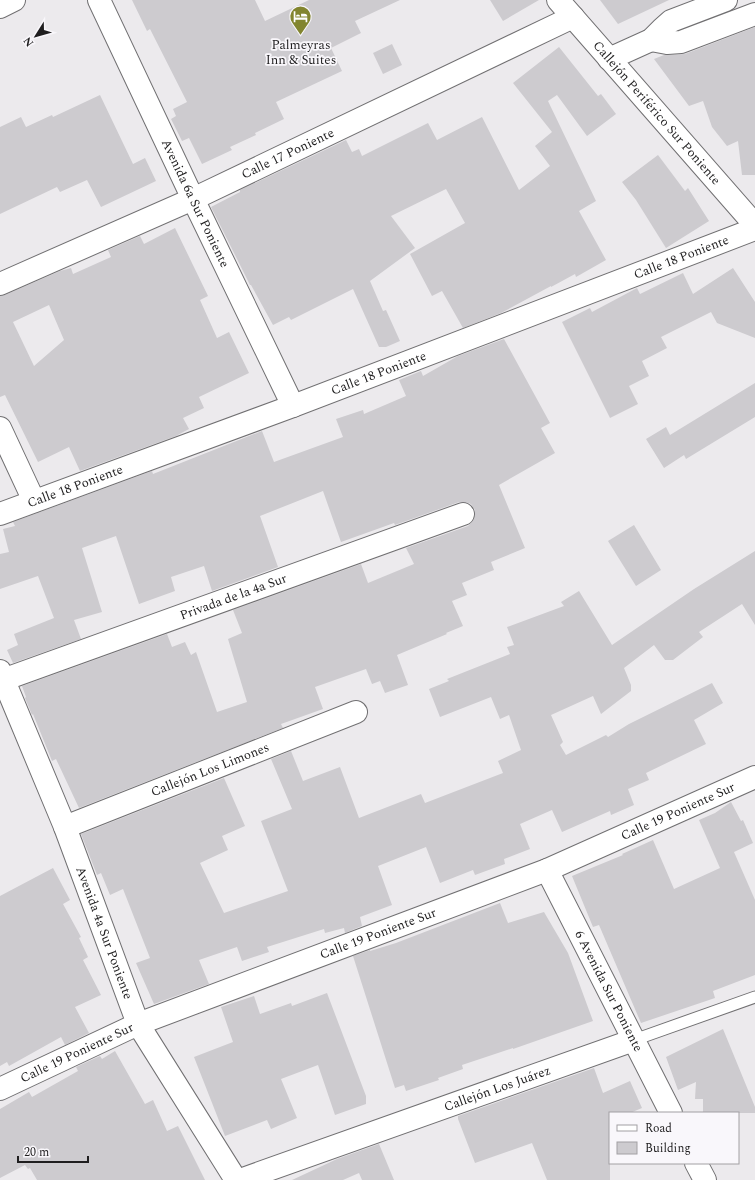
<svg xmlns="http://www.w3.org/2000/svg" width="755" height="1180" font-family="Spectral,serif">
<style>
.building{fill:#cdcbcf;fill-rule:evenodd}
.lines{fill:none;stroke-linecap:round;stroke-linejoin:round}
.lane-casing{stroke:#717072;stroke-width:13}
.street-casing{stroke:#717072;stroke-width:24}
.secondary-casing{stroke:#717072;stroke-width:24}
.lane{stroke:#fff;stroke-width:11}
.street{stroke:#fff;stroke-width:22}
.secondary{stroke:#fff;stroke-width:22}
.labels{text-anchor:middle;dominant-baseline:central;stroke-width:3.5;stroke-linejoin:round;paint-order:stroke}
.poi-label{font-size:13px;fill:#1f1e1f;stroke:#f9f7fb}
.street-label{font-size:13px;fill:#1f1e1f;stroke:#f9f7fb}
</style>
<rect width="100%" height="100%" fill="#eceaed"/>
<g class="building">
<path d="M132,0H255L265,21L309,0H400L355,21L361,33L331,48L342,71L276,102L284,119L255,133L256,135L230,147L232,150L202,164L189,138L182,141L171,119L176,116L173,109L187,102L150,29L147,31Z"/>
<path d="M490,0H539L503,21Z"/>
<path d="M600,0H669L618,24Z"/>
<path d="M755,27V175H742L738,141L727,146L712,127L703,101L689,106L654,59L664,55L685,54Z"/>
<path d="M392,44L402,65L383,74L373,53Z"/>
<path d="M559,47L598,96L601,94L616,114L587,136L557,95L548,101L596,201L579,211L606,260L576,277L575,274L551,287V286L501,313L463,328L442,291L432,296L410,254L465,223L446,189L391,216L415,248L370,281L383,311L386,310L400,341L386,347H379L353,289L291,320L289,317L273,325L251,285H250L211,207L240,192V190L346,140L352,152L359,149L362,156L428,123L437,140L482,117L519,190L550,166L535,146L552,132L513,83Z"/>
<path d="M100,95L133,164L145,158L156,181L101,207L87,180L60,192L57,187L0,214V127L21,117L26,127L52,115L53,117Z"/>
<path d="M658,155L685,191L688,188L709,221L666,248L636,200L622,182Z"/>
<path d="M175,228L208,296L200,300L217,338L229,332L249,373L199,397L204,408L183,418L189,429L176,436L80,471L69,447L38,462L5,395L0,397V296L5,295L60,271L71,268L73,274L111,257L108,250L140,236L144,244ZM49,305L64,340L34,366L13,322Z"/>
<path d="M733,268L755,302V338L717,323L711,312L661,337L667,348L642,361L649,376L629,386L638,404L610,418L562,322L590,308L592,312L637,288L640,294L683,273L693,294Z"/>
<path d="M504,339L550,423L541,428L555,453L499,485L525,548L491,562L494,570L462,583L467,595L452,601L463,626L446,633L447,634L397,655L408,685L385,693L380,681L372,684L366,669L315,687L323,709L281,724L283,728L79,808L56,759L52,761L33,714L32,715L25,698L26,697L22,686L167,634L172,647L185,642L191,655L196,652L217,712L247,702L228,639L242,633L233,610L361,564L368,583L414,564L406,548L468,526L472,522L475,517V510L471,504L465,502H459L395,525L394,523L341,542L323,491L260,516L278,567L212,591L204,566L171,577L175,591L139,604L116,536L82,548L102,612L74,620L81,639L13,663L7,650L18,645L14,634L54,618L38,576L0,589V554L9,552L3,529L15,526L13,522L152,471L153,474L262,431L274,462L343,437L336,419L363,410L364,414L406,396L399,380L421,371L423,376L458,356Z"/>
<path d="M755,383V417L686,459L684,455L664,468L646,439L666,427L670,435Z"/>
<path d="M634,525L661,570L636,586L608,541Z"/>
<path d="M755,551V625L742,604L699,632L703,637L673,660H665L654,645L624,668L631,685V691L601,714L593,696L551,715L563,742L560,745L566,755L606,735L608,737L629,724L712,683L723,703L694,720L706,744L646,773L649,780L628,789L634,805L611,815L610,811L562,832L552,810L520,824L530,849L504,859L505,864L475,875L473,870L440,883L426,847L378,866L392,905L360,917L362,926L345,933L344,928L325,933L324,929L267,947L269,952L242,961L237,947L199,960L209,984L154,1004L136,963L150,958L123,889L110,895L101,873L97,875L81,834L224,778L245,826L222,836L228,850L200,863L224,913L288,891L261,821L292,809L271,759L291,751L303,781L340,767L359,818L421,794L425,803L503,773L498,761L521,750L509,715L500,719L491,697L440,717L429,689L449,681L447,679L510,654L507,647L514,645L507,627L564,606L561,602L579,591L612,645L694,589Z"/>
<path d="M731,802L741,821L743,820L753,843L734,852L755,900V975L713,991L715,998L641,1023L599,925L593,927L572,876L623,855L622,854L653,840L674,889L720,868L699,820L715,813Z"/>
<path d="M53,868L70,900L63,904L81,937L79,938L88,957L83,960L101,995L75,1007L89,1033L65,1045L61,1037L9,1066L7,1062L0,1066V896Z"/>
<path d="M500,903L508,923L544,912L568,953L593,1021L513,1049V1048L462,1065L463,1069L438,1078L439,1080L406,1091L404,1085L395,1088L353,956L370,950V951L396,943Z"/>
<path d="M327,993L366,1096V1104L335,1115L318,1065L281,1079L297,1118L271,1129L267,1120L225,1136L194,1057L233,1042L221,1007L254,996L260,1014L291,1003L292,1006Z"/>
<path d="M723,1029L755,1107V1113H703V1099H695L696,1082L678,1090L666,1057Z"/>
<path d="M115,1051L145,1104L153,1100L167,1131L178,1126L205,1180H37L30,1168L28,1169L25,1165L0,1178V1109L29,1092L32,1097L78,1071L76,1067L100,1056L102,1059Z"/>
<path d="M594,1068L603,1093L630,1081L642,1108L630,1113H610V1180H547L532,1143L475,1163L458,1119V1116Z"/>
<path d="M379,1144L394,1180H362L359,1173L343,1180H292L337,1159Z"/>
</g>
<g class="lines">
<defs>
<path id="lane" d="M634,1040L755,997"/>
<g id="street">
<path id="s1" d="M99,0L193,199L293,406"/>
<path d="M0,7L14,0"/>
<path d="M651,40L667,43L681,42L755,14"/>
<path d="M609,59L651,40L662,29L671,21L726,0"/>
<path id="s2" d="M0,284L193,199L573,17"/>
<path d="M0,428L34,501"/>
<path id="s3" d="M0,514L293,406L755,229"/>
<path id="s4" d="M0,671L65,827L138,1024L236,1180"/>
<path id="s5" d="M0,681L463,514"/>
<path id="s6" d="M65,827L356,712"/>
<path id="s7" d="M547,870L671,1113"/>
<path id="s8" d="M0,1089L138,1024L547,870L755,777"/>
<path d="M696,1163L705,1180"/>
<path id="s9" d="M240,1180L634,1040"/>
</g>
<g id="secondary">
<path id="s10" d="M558,0L755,225"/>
</g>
</defs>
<use href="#lane" class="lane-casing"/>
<use href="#street" class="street-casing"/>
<use href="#secondary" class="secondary-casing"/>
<use href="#lane" class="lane"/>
<use href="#street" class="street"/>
<use href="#secondary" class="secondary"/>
</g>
<defs>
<symbol id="hotel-pin" viewBox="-11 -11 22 30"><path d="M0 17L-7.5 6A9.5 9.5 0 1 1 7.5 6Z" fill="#82852f" stroke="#f9f7fb"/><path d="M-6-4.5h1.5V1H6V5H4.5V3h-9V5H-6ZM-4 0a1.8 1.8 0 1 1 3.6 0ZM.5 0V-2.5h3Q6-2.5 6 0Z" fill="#fff"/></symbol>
</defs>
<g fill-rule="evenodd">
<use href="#hotel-pin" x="288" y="4" width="25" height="34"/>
</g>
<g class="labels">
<g class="poi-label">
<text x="301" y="45">Palmeyras<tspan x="301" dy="15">Inn &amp; Suites</tspan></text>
</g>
<g class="street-label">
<text stroke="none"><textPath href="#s10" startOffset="150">Callejón Periférico Sur Poniente</textPath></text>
<text stroke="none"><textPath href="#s2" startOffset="316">Calle 17 Poniente</textPath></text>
<text stroke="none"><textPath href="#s1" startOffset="225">Avenida 6a Sur Poniente</textPath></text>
<text stroke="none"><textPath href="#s3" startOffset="728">Calle 18 Poniente</textPath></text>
<text stroke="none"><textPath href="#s3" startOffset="404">Calle 18 Poniente</textPath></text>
<text stroke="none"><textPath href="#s3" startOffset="80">Calle 18 Poniente</textPath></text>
<text stroke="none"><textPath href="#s5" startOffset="248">Privada de la 4a Sur</textPath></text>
<text stroke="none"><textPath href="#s6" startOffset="156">Callejón Los Limones</textPath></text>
<text stroke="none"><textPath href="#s8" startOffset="733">Calle 19 Poniente Sur</textPath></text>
<text stroke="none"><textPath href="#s4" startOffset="282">Avenida 4a Sur Poniente</textPath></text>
<text stroke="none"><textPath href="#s8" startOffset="409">Calle 19 Poniente Sur</textPath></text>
<text stroke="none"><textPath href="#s7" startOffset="136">6 Avenida Sur Poniente</textPath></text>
<text stroke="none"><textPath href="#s8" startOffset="85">Calle 19 Poniente Sur</textPath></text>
<text stroke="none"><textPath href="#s9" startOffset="273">Callejón Los Juárez</textPath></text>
</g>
</g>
<rect x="609" y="1112" width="130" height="52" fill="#f9f7fb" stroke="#a2a0a3"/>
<rect x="617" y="1125" width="20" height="6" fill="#ffffff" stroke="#a2a0a3"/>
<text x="645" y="1132" font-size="12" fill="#1f1e1f">Road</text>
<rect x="617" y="1142" width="20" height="12" fill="#cdcbcf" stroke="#a2a0a3"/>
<text x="645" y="1152" font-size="12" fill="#1f1e1f">Building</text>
<g transform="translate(36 36) rotate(233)" stroke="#f9f7fb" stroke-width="3" paint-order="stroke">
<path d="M0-3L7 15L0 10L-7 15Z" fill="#1f1e1f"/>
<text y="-6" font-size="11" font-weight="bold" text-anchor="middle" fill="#1f1e1f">N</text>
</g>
<path d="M18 1156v6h70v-6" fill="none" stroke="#1f1e1f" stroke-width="2"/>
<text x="24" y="1156" font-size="12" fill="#1f1e1f" stroke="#f9f7fb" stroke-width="3" paint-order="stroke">20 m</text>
</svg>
